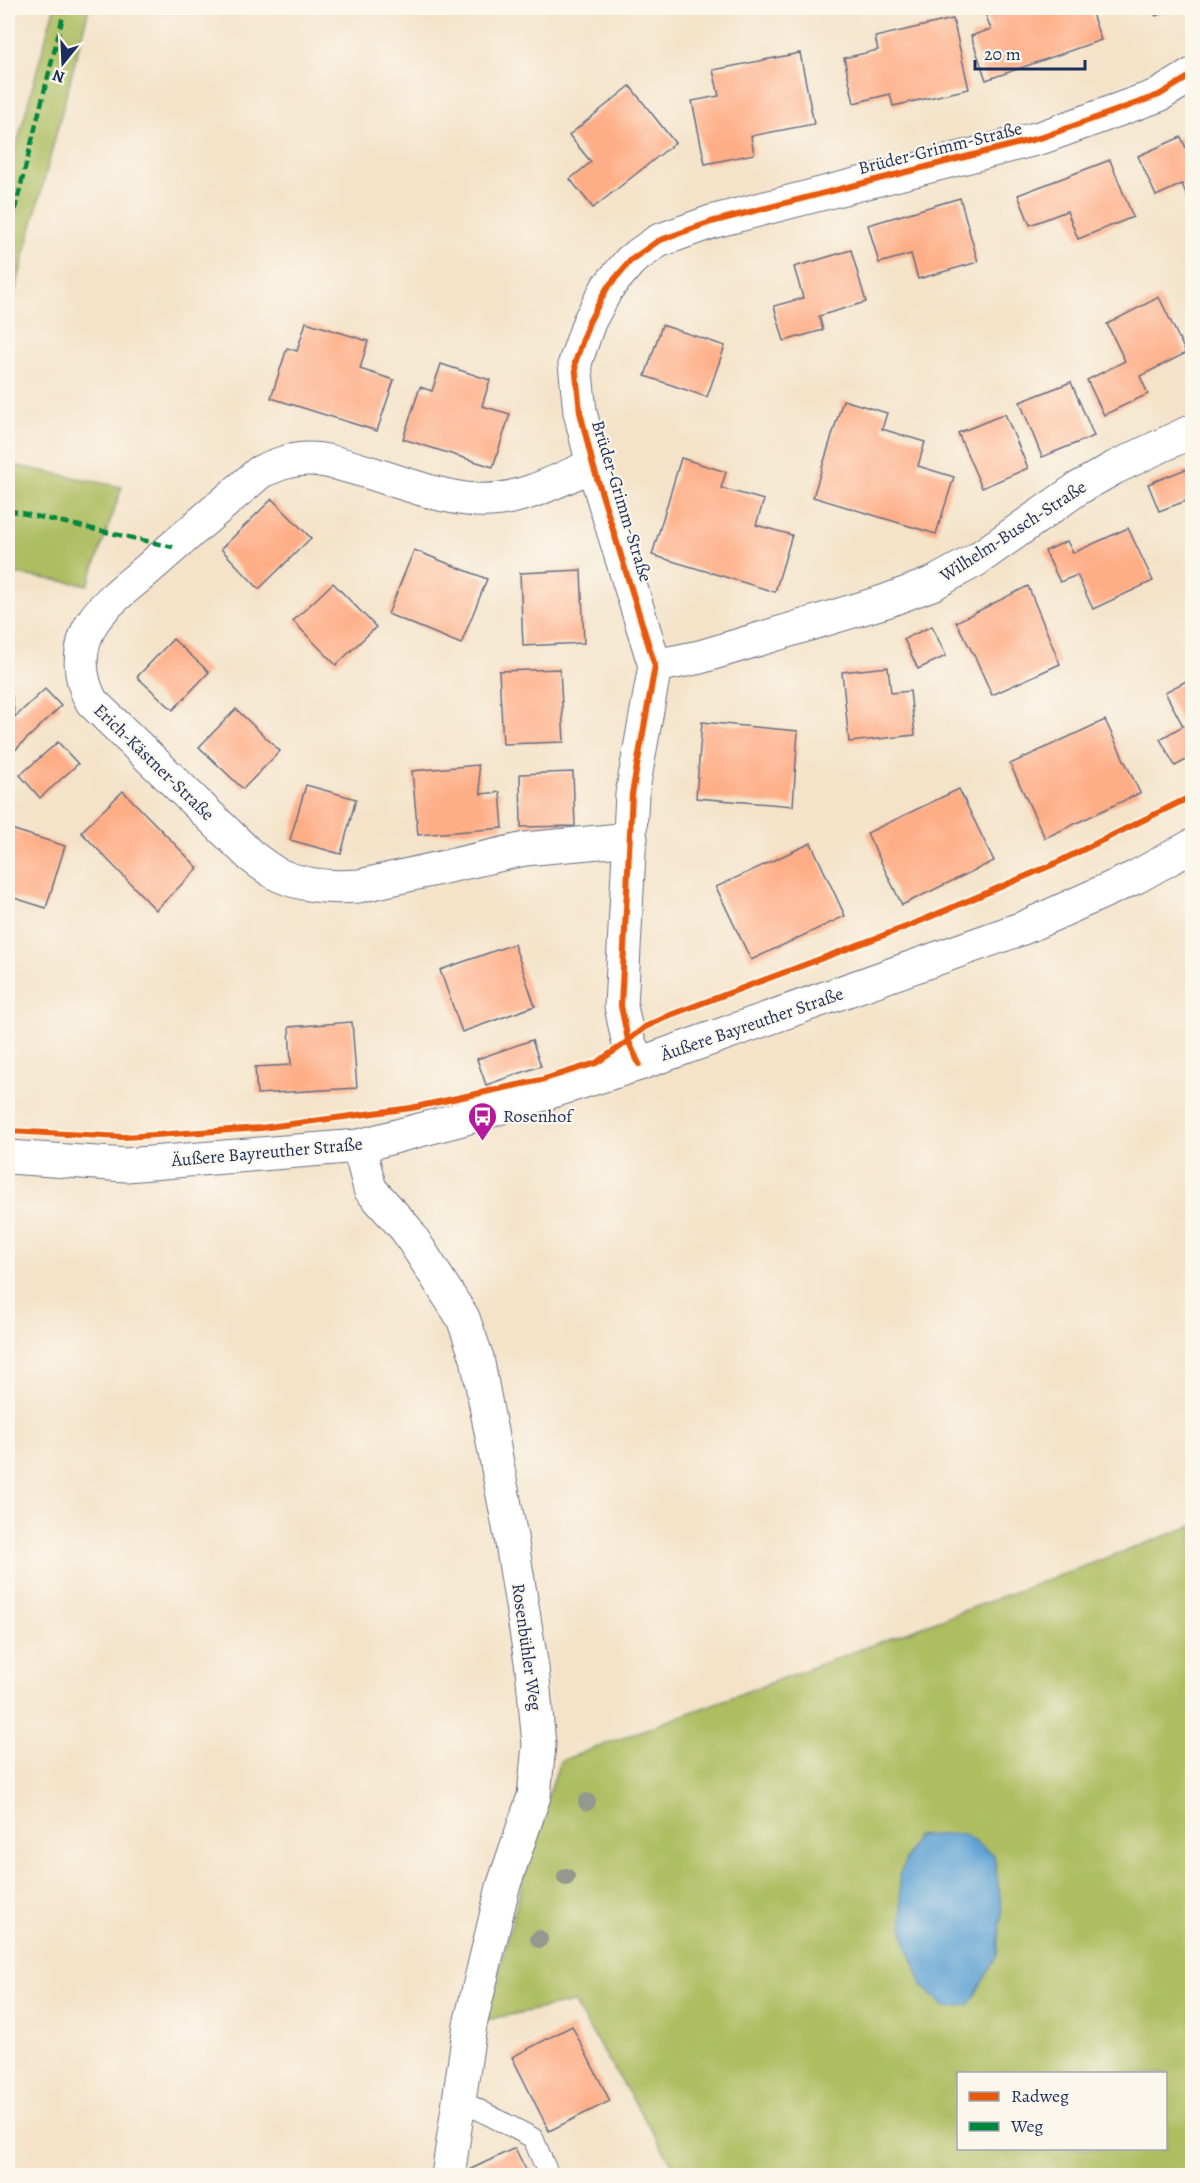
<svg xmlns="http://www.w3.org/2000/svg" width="1200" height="2183" font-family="Alegreya,serif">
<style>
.green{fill:#adbd60;stroke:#64765f;stroke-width:1.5;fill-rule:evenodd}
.water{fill:#5ea3d4;stroke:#3c6999;stroke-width:1.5}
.building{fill:#feae87}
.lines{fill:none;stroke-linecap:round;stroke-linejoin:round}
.lane-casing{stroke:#676e83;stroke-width:22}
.street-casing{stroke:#676e83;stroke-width:35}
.secondary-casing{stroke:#676e83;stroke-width:35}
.lane{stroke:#fff;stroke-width:20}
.street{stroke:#fff;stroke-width:33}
.secondary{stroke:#fff;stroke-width:33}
.quiet{stroke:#00873e;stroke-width:4.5;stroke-dasharray:9 4.5;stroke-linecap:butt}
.cycleway-casing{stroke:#fbf7ec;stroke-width:10}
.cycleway{stroke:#e8590c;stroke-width:6}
.tree{fill:#95988f}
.labels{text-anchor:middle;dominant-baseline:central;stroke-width:4.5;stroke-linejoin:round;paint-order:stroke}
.street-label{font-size:18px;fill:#1b2f5e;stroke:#fbf7ec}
.poi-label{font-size:18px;fill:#1b2f5e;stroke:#fbf7ec;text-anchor:start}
</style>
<rect width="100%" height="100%" fill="#fbf7ec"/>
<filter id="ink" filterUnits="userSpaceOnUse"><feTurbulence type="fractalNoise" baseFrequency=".0167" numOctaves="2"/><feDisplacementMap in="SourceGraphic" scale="12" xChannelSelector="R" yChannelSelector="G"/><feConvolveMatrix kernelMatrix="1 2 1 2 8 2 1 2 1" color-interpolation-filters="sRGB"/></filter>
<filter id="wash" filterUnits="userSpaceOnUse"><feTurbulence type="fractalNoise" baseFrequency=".008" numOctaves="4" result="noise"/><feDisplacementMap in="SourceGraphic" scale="24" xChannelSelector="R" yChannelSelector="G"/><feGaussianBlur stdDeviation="1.35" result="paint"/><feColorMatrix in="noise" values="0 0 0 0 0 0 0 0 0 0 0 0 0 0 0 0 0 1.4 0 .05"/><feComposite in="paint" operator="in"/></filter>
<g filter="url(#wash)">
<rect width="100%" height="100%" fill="#f4e3c9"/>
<g class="green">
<path d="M54,8H89L8,318V177Z"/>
<path d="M8,464L122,487L88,585L8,573Z"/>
<path d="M1192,1526V2175H679L573,2002L486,2020L535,1835L560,1761ZM958,2074H1166V2148H958Z"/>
</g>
<path class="water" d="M963,1834L994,1855L1002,1911L997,1956L969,2005L945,2007L922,1985L904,1937L899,1876L916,1836Z"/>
<g id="blocks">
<g class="building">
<path d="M983,8H1090L1101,40L986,80L971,36L991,29Z"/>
<path d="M1150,8H1171L1156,16Z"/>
<path d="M953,19L969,89L893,106L890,94L854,103L844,58L878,50L875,37Z"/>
<path d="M800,53L814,124L751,136L754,154L705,164L692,101L719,96L713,70Z"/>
<path d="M630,86L675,143L593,208L570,179L591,162L569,135Z"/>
<path d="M1181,137L1186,148L1192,145V208L1182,184L1156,196L1138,156Z"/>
<path d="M1110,160L1133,217L1078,239L1067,211L1030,225L1018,195Z"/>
<path d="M960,198L978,262L918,279L911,254L879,263L868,225Z"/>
<path d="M851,250L866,302L819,316L823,330L784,341L774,306L803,298L794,267Z"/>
<path d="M1159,297L1186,353L1140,376L1148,394L1104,415L1087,380L1125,361L1107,324Z"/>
<path d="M306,322L368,341L360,369L394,380L377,431L271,398L287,348L297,351Z"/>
<path d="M662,325L725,346L707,397L645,376Z"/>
<path d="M441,364L490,380L482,406L510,414L493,467L403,439L420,387L432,391Z"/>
<path d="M1071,382L1094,436L1042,457L1020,402Z"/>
<path d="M843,400L887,413L882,429L925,442L918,466L954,477L936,534L813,497Z"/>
<path d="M1005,414L1028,468L982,488L958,433Z"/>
<path d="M681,458L726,472L721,488L764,500L756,525L792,535L775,592L652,555Z"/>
<path d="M1186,469L1190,481L1192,480V518L1186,501L1159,511L1148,484Z"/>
<path d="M272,499L311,538L259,589L221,549Z"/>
<path d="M1128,528L1153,581L1093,609L1077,575L1060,582L1045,551L1067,541L1073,553Z"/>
<path d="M414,550L487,579L461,644L388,614Z"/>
<path d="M581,570L584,643L523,646L520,573Z"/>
<path d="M333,583L376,627L336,665L293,621Z"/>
<path d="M1028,586L1060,664L992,695L975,657L956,622Z"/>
<path d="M932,626L946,656L918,669L904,639Z"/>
<path d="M173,639L209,672L173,710L137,677Z"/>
<path d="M888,667L891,693L910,691L915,735L849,742L842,672Z"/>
<path d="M560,669L564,742L503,744L499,671Z"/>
<path d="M8,673L15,717L45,689L61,706L8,757Z"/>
<path d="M1192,678V757L1175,766L1160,739L1183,726L1165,692Z"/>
<path d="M236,709L280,751L243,789L199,747Z"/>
<path d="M1105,720L1140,793L1045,838L1010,764Z"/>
<path d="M702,722L798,731L793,806L696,798Z"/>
<path d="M58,742L78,764L40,798L20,775Z"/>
<path d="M478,765L481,794L500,792L503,828L418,835L412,771Z"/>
<path d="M573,772L575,826L521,827L520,774Z"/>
<path d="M306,785L356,799L341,854L290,840Z"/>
<path d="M959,789L994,861L902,905L867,833Z"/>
<path d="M123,791L198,868L156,910L81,832Z"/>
<path d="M8,828L65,846L46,908L8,896Z"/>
<path d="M811,843L845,916L751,960L716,887Z"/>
<path d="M514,944L535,1006L462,1032L440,970Z"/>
<path d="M352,1022L357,1088L257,1094L255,1067L291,1065L289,1027Z"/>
<path d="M532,1040L541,1066L486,1085L477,1059Z"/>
<path d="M572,2026L610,2101L549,2131L512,2057Z"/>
<path d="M515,2148L529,2176H471L469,2170Z"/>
</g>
</g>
</g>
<g filter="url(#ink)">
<use href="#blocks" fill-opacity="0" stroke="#676e83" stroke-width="1.5"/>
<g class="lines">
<defs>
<path id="lane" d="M460,2100L533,2138L549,2176"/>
<g id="street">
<path d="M593,465C556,481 518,503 476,500C437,497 398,481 361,470C344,465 326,459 308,459C290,459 276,465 260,472C223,504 185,536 148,569C130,585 105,602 92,623C77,648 78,677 92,702L251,856C259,862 267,868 275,873C300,886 331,888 359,886L525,849L631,839"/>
<path d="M655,666L700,657L886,601L934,583L976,560L1077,489L1114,468L1192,431"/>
<path d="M639,1064L628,1040L621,1006L632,794L655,666L593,465L580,412L575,363L589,322L607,288L631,260L658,241L711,222L1043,137L1159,95L1192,75"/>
<path d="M359,1146L370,1189L406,1229L463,1318L477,1358L511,1537L532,1668L539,1745L534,1796L503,1887L470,2025L448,2176"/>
</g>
<path id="secondary" d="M8,1157L126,1165L359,1146L473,1116L639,1064L1023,928L1136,877L1192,846"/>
</defs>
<use href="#lane" class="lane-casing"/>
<use href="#street" class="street-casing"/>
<use href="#secondary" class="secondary-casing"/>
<use href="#lane" class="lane"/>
<use href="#street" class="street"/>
<use href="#secondary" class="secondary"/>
<g class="quiet">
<path d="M8,237L65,8"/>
<path d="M8,510L173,547"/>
</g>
<defs>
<g id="cycleway">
<path d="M639,1064L628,1040L621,1006L632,794L655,666L593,465L580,412L575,363L589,322L607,288L631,260L658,241L711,222L1043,137L1159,95L1192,75"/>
<path d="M8,1131L124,1137L261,1128L411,1108L541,1080L596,1063L620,1047L645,1027L673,1014L911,925L1052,865L1192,796"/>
</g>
</defs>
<use href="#cycleway" class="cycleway-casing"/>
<use href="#cycleway" class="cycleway"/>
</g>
<g class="tree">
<circle cx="587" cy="1802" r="9"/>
<circle cx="566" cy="1877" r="9"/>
<circle cx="539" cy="1939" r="9"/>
</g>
</g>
<defs>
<symbol id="bus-pin" viewBox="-11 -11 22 30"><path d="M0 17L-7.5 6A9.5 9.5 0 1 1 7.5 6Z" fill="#b5179e" stroke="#fbf7ec"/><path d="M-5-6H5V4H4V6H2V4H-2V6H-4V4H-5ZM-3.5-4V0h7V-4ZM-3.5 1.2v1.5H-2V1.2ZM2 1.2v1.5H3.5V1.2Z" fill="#fff"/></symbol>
</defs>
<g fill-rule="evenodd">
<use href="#bus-pin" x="466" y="1100" width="33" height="45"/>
</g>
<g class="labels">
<g class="street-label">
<text transform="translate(940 148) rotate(-14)">Brüder-Grimm-Straße</text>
<text transform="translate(622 501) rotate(73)">Brüder-Grimm-Straße</text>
<text transform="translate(1013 531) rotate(-33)">Wilhelm-Busch-Straße</text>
<text transform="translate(154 762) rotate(44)">Erich-Kästner-Straße</text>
<text transform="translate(752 1024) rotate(-19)">Äußere Bayreuther Straße</text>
<text transform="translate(267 1152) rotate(-5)">Äußere Bayreuther Straße</text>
<text transform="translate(527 1647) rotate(82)">Rosenbühler Weg</text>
</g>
<g class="poi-label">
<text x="503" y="1116">Rosenhof</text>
</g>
</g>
<rect width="1200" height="2183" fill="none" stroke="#fbf7ec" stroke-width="30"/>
<rect x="957" y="2072" width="210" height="78" fill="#fbf7ec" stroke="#a1a7b3" stroke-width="1.5"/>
<rect x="969" y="2092" width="30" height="9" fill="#e8590c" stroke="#a1a7b3" stroke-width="1.5"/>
<text x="1011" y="2102" font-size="18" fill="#1b2f5e">Radweg</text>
<rect x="969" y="2122" width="30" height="9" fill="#00873e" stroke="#a1a7b3" stroke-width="1.5"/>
<text x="1011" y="2132" font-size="18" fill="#1b2f5e">Weg</text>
<g transform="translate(63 63) rotate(198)" stroke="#fbf7ec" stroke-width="4.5" paint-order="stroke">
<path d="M0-4.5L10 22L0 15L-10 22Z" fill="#1b2f5e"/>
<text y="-9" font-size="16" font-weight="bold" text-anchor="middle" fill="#1b2f5e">N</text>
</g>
<path d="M975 60v9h110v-9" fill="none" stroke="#1b2f5e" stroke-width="3"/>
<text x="984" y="60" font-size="18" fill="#1b2f5e" stroke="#fbf7ec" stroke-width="4.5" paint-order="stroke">20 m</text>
</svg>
